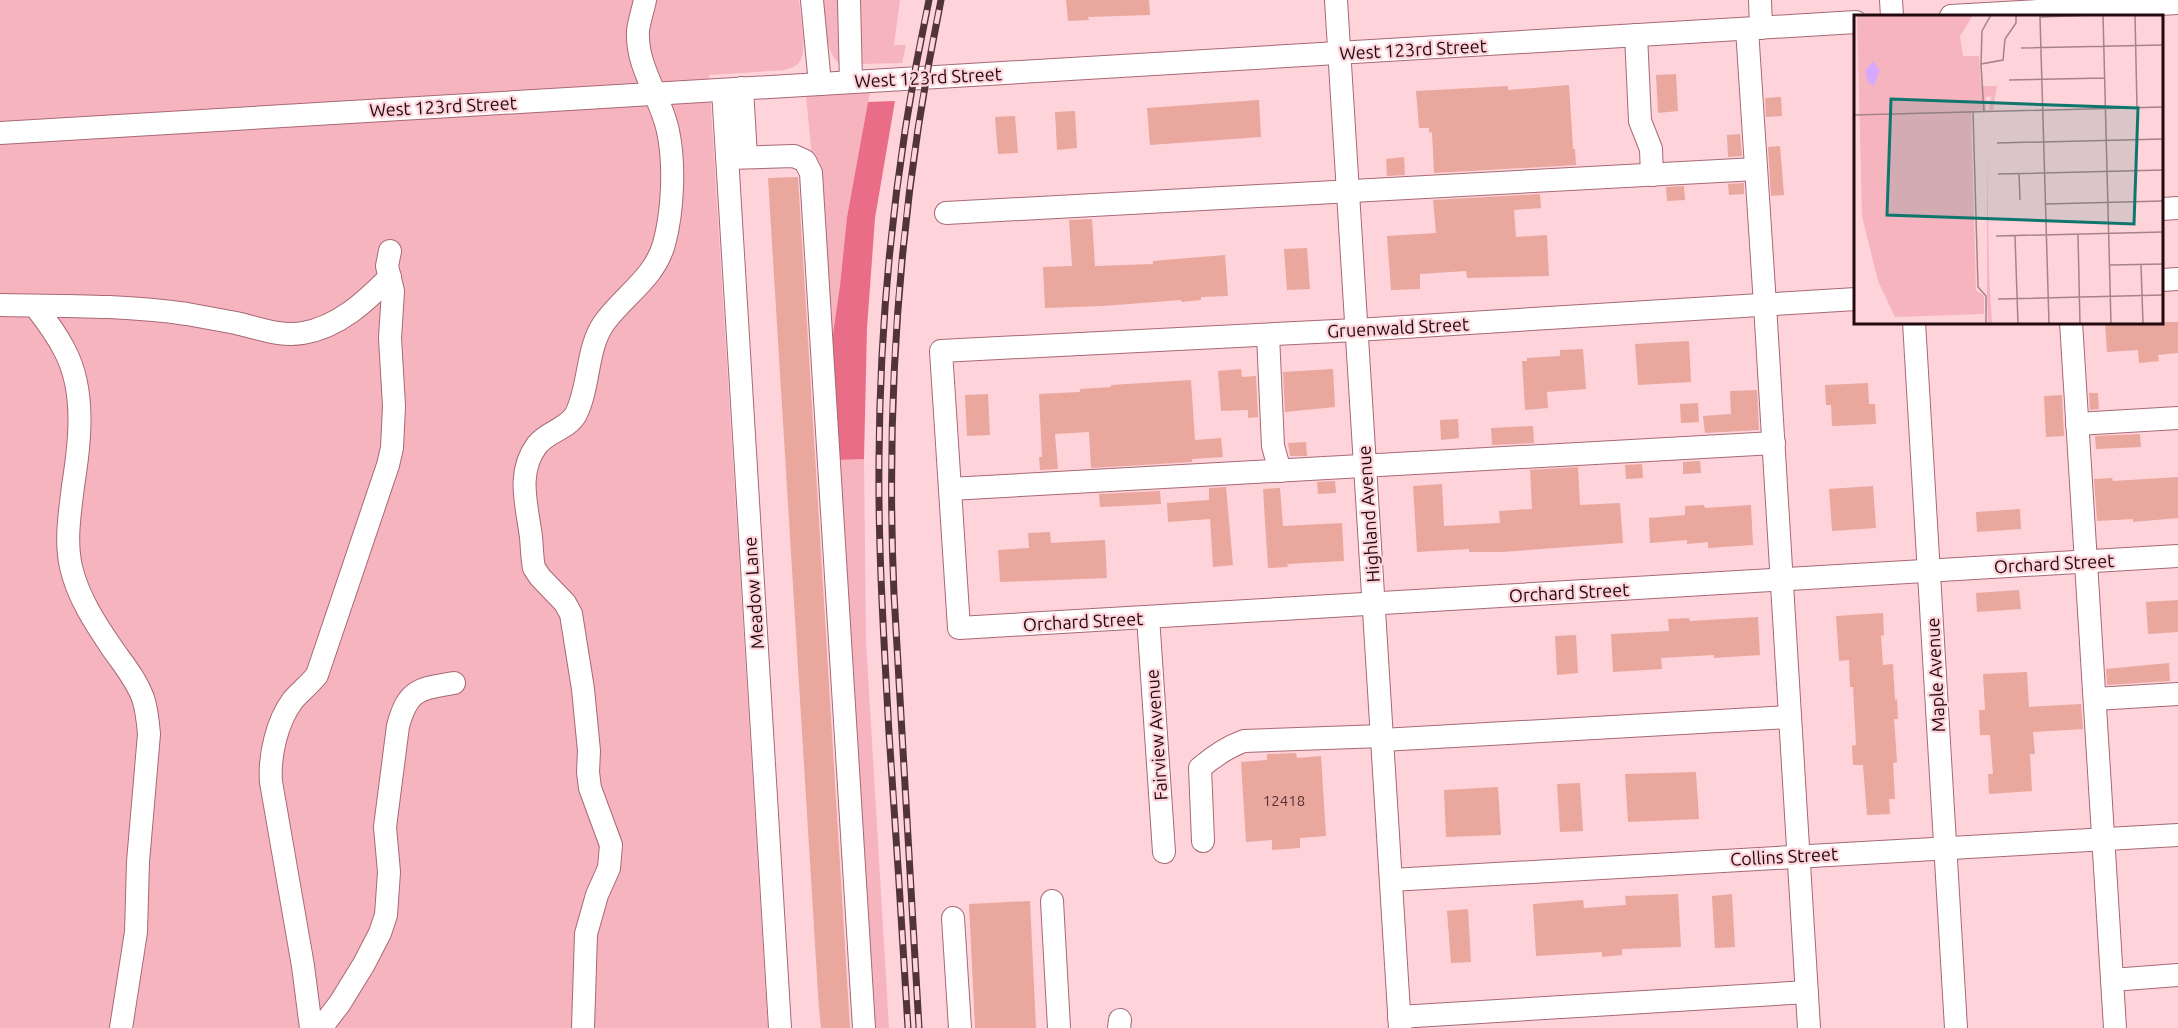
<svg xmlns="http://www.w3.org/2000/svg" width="2178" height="1028" font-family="Ubuntu,sans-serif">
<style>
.green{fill:#f6b4bf}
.forest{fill:#ea6d88}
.building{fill:#eaa79d}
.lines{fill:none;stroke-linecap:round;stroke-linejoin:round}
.minor-casing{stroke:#a76974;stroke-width:24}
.minor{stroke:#fff;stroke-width:22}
.rail-casing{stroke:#50343a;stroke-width:7}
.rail{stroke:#fed3da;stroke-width:4.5;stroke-dasharray:14;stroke-linecap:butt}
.labels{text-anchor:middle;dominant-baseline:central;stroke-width:4.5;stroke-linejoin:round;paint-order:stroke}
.number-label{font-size:15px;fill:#543132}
.street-label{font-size:18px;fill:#220a0f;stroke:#fed3da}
.inset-road{fill:none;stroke:#a68389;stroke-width:1.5}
.view{fill:#0f766e;fill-opacity:0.15;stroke:#0f766e;stroke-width:3}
.inset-edge{fill:none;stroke:#220a0f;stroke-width:3}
</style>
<rect width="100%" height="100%" fill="#fed3da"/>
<g class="green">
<path d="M0,0H799C800,15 807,47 801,59C798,66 791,68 785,70L709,75L768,1028H0Z"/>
<path d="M824,0H840L841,65C823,51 826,22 824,0Z"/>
<path d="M857,0H900L894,45H906L902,63L860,64Z"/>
<path d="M870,92L847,217L840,285L831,348L806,96Z"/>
<path d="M864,459L866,641L889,1028H870L839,460Z"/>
</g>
<path class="forest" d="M895,101L875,218L867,328L864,459L839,460L831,348L840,285L847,217L868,102Z"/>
<g class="building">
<path d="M1066,0H1149L1150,15L1088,17L1089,20L1068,21Z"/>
<path d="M1676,74L1678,111L1658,113L1656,75Z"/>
<path d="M1569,85L1573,149H1575L1576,165L1434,173L1432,132L1429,133V128H1419L1416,91L1508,86V90Z"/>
<path d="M1781,97L1782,116L1766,117L1765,98Z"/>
<path d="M1259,100L1261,137L1150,145L1147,108Z"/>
<path d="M1075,111L1077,148L1057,150L1055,112Z"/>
<path d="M1015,116L1018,153L998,154L995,117Z"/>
<path d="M1740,134L1742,156L1728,157L1727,135Z"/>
<path d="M1780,146L1784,195L1771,196L1768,147Z"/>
<path d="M1404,157L1405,175L1387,176L1386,159Z"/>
<path d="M798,177L850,1028H821L819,1009L768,178Z"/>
<path d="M1744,183V194L1729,195L1728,184Z"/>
<path d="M1684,186L1685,200L1667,201L1666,187Z"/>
<path d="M1540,194L1541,208L1514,210L1516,237L1547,235L1549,276L1467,278L1466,271L1420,274V289L1391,290L1387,236L1436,233L1433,200Z"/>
<path d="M1092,219L1095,266L1153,264V261L1225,255L1228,296L1201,297V300L1181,302V300L1103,306L1045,308L1043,267L1072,266L1069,220Z"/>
<path d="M1307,248L1310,289L1287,290L1284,249Z"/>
<path d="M2105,322H2178V353L2158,355L2159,361L2139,363L2138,350L2107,352Z"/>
<path d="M1689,341L1691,382L1638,385L1635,344Z"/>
<path d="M1583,349L1586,389L1547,392L1548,408L1525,410L1522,361H1527V358L1560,356V350Z"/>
<path d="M1241,369L1242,377L1256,376L1258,417L1248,418V410L1221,411L1218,371Z"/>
<path d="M1333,369L1335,407L1285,412L1283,372Z"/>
<path d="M1191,380L1195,440L1221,438L1223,457L1192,459V462L1091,468L1089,432L1055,434L1058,469L1040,470L1039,457H1042L1039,394L1080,392V389L1111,387V385Z"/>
<path d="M1868,383L1869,404H1875L1876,424L1832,426L1831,405H1826L1825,385Z"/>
<path d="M1757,390L1759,430L1705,433L1703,416L1731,414L1730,391Z"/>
<path d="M2089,393H2098L2099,409L2090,410Z"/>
<path d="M988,394L990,435L967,436L965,395Z"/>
<path d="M2062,395L2064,436L2046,437L2044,396Z"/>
<path d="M1698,403L1699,422L1681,423L1680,404Z"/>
<path d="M1458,419L1459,438L1441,440L1440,420Z"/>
<path d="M1533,426L1534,443L1492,445L1491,428Z"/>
<path d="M2140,434L2141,447L2096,449L2095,436Z"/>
<path d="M1306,442L1307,456H1290L1288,443Z"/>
<path d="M1700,461L1701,473L1683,474V462Z"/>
<path d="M1642,464L1643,478L1626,479L1625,465Z"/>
<path d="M1578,467L1580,505L1620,503L1623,543L1502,552H1469V549L1417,552L1413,486L1442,484L1444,526L1500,523L1499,511L1532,509L1530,470Z"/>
<path d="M2178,477V518L2133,522V519L2097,521L2094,479L2112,478L2113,481Z"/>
<path d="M1335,481L1336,493L1318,494L1317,482Z"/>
<path d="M1873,486L1876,528L1832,531L1829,489Z"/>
<path d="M1226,487L1233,565L1213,567L1210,519L1168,522L1167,503L1209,500V488Z"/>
<path d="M1280,488L1283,526L1342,523L1344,561L1287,564L1288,567L1268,568L1263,489Z"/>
<path d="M1160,491L1161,504L1100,507L1099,494Z"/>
<path d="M1704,505L1705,508L1751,505L1753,545L1708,548V542L1687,544V540L1650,543L1649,518L1685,515V506Z"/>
<path d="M2020,509L2021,529L1977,532L1976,512Z"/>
<path d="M1050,532L1051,543L1105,540L1107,578L1000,582L998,550L1029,548L1028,533Z"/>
<path d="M2019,590L2021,609L1977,612L1976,593Z"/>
<path d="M2178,600V632L2148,634L2146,602Z"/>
<path d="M1883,613L1884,635L1881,636L1883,665L1893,664L1895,700L1897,699L1898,719H1894L1897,762L1893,763L1895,799H1889L1890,814L1867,815L1863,765H1853L1852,746L1856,745L1853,687H1850L1849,660L1839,661L1836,616Z"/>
<path d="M1758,617L1760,655L1714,658V655L1661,658L1662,669L1613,672L1611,634L1669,631L1668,619L1689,618L1690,621Z"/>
<path d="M1576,635L1578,673L1557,675L1555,636Z"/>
<path d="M2169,663L2170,681L2107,685L2106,669Z"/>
<path d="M2027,672L2029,707L2081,704L2083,729L2033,732L2035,754H2030L2032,791L1989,794L1988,774H1993L1990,735H1980L1979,710H1985L1983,674Z"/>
<path d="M1296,753L1297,758L1321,756L1326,836L1300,838V848L1272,850V840L1246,842L1241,762L1267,760V754Z"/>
<path d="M1696,772L1699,819L1628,822L1625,774Z"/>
<path d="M1580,783L1583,831L1560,832L1557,784Z"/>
<path d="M1498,787L1501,835L1446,837L1444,790Z"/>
<path d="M1678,894L1681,947L1622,949V955L1602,957V952L1536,956L1533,904L1583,900L1584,908L1626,905L1625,896Z"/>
<path d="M1732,894L1735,947L1715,948L1712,896Z"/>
<path d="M1030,901L1036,1028H975L969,904Z"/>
<path d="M1468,909L1471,962L1451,963L1447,911Z"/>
</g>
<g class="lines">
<defs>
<g id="minor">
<path d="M812,0L820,84"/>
<path d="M1336,0L1400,1028"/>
<path d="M1760,0L1761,28"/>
<path d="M1891,0L1892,16"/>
<path d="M849,1L851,82"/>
<path d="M1951,16L2178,3"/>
<path d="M1747,29L1765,305L1809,1028"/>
<path d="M1636,35L1640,121L1651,149L1652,175"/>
<path d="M742,88L746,157"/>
<path d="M723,90L780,1028"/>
<path d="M0,133L1856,22"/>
<path d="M727,158L794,156L805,161L811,173L864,1028"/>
<path d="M2162,209L2178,208"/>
<path d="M946,213L1756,169"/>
<path d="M2162,280L2178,279"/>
<path d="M1856,299L1356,330L941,351L959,628L2178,556"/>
<path d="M0,305C62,306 125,305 187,314C203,317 220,320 236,323C258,328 281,337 303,333C339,327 366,301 390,277"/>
<path d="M35,306C46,320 57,335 65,351C86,391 80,443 73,486C70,513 65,540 71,567C78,597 95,623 112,648C123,664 136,679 143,698C147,710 148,722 149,734L138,862L136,932L121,1028"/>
<path d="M1914,322L1956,1028"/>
<path d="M2071,322L2115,1028"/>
<path d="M1268,335L1273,446L1280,471"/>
<path d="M2077,424L2178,418"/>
<path d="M950,489L1774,443"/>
<path d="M1148,617L1164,852"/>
<path d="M2095,699L2178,694"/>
<path d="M1382,740L1790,717"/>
<path d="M1203,841L1200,768C1214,756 1227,747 1244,741L1382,736"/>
<path d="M1391,880L2178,835"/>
<path d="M1052,901L1059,1028"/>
<path d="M953,918L960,1028"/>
<path d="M2112,980L2178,975"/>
<path d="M1399,1017L1807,992"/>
<path d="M311,1028L303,966L271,782C269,756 277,721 293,700C301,691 310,684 317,675L388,465L392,448L394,406L390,338L393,291L387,266L390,251"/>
<path d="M321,1028L340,1003L364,964L380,933L386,915L389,872L385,827L398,726C408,689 419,689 454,683"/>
<path d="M583,1028L586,934L597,895L609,868L611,845L590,788L588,772L589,751L583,689L571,614L565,603L540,577L534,568C532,558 532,548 531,537C527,505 516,473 537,445C548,431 568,429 576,414C590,386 586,349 604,323C624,295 654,279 664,244C673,211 675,164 668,131C661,97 636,67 638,31C639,21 643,10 645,0"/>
<path d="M1119,1028L1120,1020"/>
</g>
</defs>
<use href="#minor" class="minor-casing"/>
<use href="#minor" class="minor"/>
<defs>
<g id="rail">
<path d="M908,1028C902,930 896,831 889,733C884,641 878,550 879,458C880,305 897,150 929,0"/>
<path d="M919,1028L894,594C885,392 900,199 941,0"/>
</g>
</defs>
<use href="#rail" class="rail-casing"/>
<use href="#rail" class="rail"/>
</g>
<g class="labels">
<g class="number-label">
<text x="1284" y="800">12418</text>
</g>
<g class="street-label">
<text transform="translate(1413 49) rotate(-3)">West 123rd Street</text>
<text transform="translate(928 77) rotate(-3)">West 123rd Street</text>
<text transform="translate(443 106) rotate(-3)">West 123rd Street</text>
<text transform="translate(1398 327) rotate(-3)">Gruenwald Street</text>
<text transform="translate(1368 514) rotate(-94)">Highland Avenue</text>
<text transform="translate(2054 563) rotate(-3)">Orchard Street</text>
<text transform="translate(1569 592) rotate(-3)">Orchard Street</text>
<text transform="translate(753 593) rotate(-94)">Meadow Lane</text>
<text transform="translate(1083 621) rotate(-3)">Orchard Street</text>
<text transform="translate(1935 675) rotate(-93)">Maple Avenue</text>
<text transform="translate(1156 735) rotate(-94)">Fairview Avenue</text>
<text transform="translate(1784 856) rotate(-3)">Collins Street</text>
</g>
</g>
<g transform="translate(1854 15)">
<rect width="309" height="309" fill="#fed3da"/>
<path d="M3,0H119L106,21L109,41H125L127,71H143L139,95H135L137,81L132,82V95L117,96L122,275L130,281V299L41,302L24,266L8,201ZM133,139L135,257L138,309H134L133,281Z" fill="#f6b4bf"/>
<path d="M19,46L26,55L20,71L14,67L11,56Z" fill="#d6a9fd"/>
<path class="inset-road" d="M137,0L128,16L127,49L149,45L151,24L162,8V0M249,0L257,309M281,0L283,93M167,33L309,30M127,50L130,97M155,65L251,63M119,97L124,272L132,281V309M0,100L309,92M143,128L309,124M165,158L166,185M144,159L309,155M191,189L309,186M224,220L226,309M142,221L309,217M161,221L164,309M287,249L289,309M256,250L309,249M144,284L309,280M195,309L186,2L236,0"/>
<path class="view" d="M37,84L284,93L280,209L33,200Z"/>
<rect width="309" height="309" class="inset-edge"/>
</g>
</svg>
